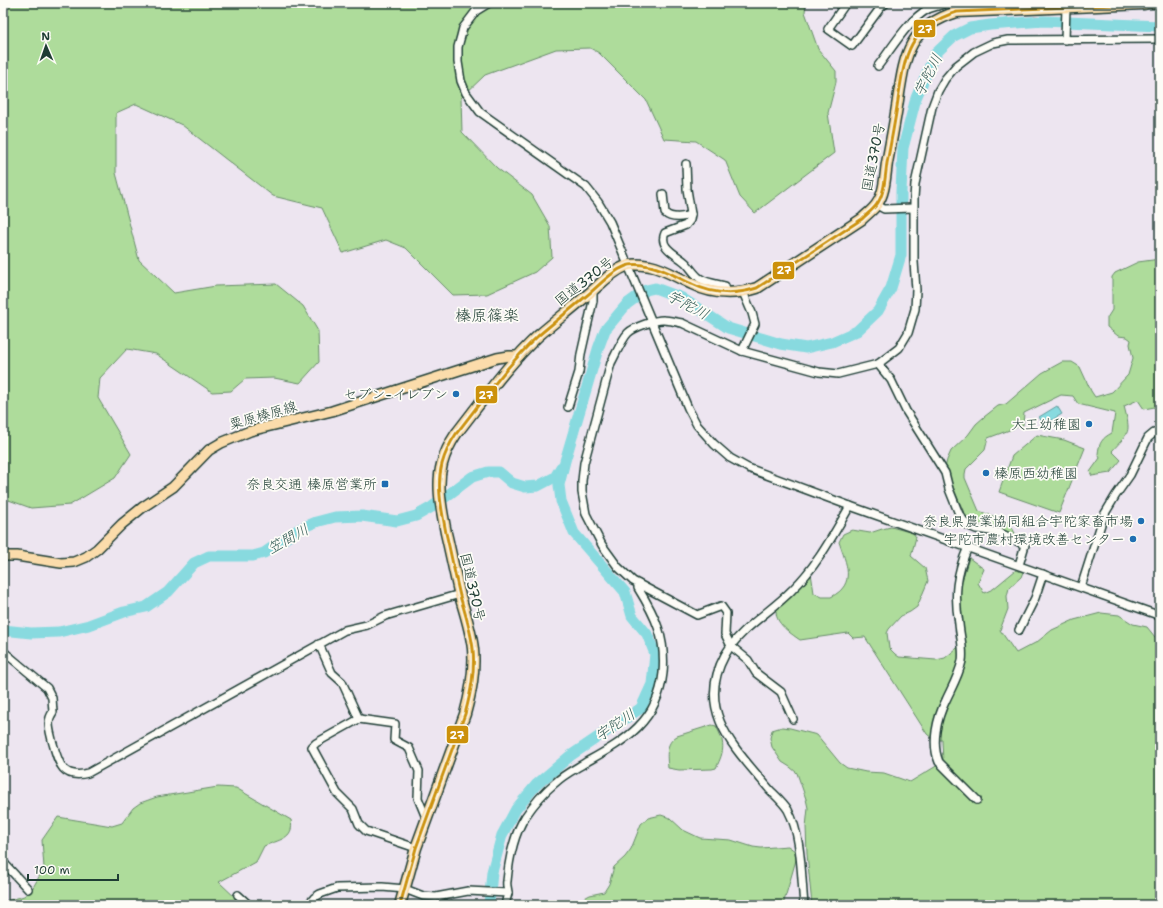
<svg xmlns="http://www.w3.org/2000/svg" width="1163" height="908" font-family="'Shantell Sans','Klee One',sans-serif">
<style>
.green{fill:#aedc9b;stroke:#668c68}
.water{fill:#88dadf;stroke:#5e9b9b}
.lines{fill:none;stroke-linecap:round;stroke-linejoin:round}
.river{stroke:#88dadf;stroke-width:11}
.minor-casing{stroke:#1f3d34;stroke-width:10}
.major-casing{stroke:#1f3d34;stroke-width:12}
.highway-casing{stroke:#1f3d34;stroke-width:13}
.minor{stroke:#fdfcf7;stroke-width:7}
.major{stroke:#fbdcab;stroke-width:9}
.highway{stroke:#fbdcab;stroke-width:10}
.bus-1-casing{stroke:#fdfcf7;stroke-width:6}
.bus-1{stroke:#cc910a;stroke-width:3}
.poi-dot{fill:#1f6fb2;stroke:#fdfcf7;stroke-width:1.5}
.labels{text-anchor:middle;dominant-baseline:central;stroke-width:3.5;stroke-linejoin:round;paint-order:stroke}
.street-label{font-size:14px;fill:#1f3d34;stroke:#fdfcf7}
.poi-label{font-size:14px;fill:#1f3d34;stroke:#fdfcf7;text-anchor:end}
.water-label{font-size:15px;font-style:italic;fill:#345c56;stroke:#fdfcf7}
.quarter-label{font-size:16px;fill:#1f3d34;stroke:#fdfcf7}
.line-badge{stroke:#fdfcf7;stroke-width:1.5}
.badge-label{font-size:11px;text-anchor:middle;font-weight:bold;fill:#fff}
</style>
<rect width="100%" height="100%" fill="#ede5f0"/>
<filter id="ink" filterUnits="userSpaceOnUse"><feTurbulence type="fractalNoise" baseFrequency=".025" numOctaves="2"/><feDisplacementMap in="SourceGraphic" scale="8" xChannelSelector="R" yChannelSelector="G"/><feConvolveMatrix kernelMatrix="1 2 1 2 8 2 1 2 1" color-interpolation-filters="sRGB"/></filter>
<g filter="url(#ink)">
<g class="green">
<path d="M3,3H806L805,12L818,49L836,71V82L828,113L834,153L755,213L740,197L725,160L696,141L664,139L646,100L599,53L590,48L556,49L485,75L461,98L462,132L497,168L532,195L550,226L552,257L535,272L487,294L453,295L406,248L386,240L343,253L322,208L273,196L182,125L136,104L116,113V173L139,260L174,293L216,286L276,284L303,306L318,331L319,362L300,383L274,378L245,379L231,391L212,392L156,354L127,349L100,378L98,398L131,454L115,478L70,505L31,508L3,498Z"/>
<path d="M1160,259V406L1144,409L1138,400L1124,406C1131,434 1130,431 1112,451L1121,460L1110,473L1092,476L1090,472L1100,458L1098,454C1099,443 1102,438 1112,433L1115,413L1078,404L1073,396L1061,395L1024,413L1023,425L988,438L985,450L966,469L965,474V478L979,511L1009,522L1017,537L995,528L973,524L965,515L945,468L947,460L951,451L968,435L976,424L984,417L998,406L1006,404L1042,373L1062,362H1072L1080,367L1091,391L1095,397L1112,392L1128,375L1133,358L1130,344L1131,340L1127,337L1118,336L1107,327V318L1112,310V277L1115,273L1138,262Z"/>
<path d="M1037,435L1064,440L1085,448L1059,513L999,492L1012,456Z"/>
<path d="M891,527L913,533L916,537L911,556L925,568L928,581L917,607L910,612L901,616L889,629L887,633L889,648L895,654L899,657L936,660L945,658L962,644L955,602L969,558L984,569L978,583L984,593L993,589L1016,570L1023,572L1021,577L1009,588L1007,596L1008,609L1000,630L1016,653L1037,642L1052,630L1074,620L1101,613L1119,615L1133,624L1147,627L1155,637L1160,641V896L1158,905H812L807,854L806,827L808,808L806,799L797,773L790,767L782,762L772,747L770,738L772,730L782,727L790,728L817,735L840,763L847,768L866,772L884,773L910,782L943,762L942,740H934L927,734L865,637L853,638L848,633L800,640C790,633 770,620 778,606L811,573L814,593L822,597H831C857,584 846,563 839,542L843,534L852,530L870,533L882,529Z"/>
<path d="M712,725L716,726C725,743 725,750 716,768L712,769L679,770L668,768C667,756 665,743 677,736Z"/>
<path d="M218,787L236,788L291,820C295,839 278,840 264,846L256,862L219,882L239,901L237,905H3V902L24,896L31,891L44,868L42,840L58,817L112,826L122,823L133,808L140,803L157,797Z"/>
<path d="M661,815L670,818L683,830L700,838L731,840L753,847L761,848L788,846L795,851L796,860L783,905H571L590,895L604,892L609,884L614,867L625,857L631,849L641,824L648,818Z"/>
</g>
<path class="water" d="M1057,406L1062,414L1044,425L1039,417Z"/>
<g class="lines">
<g class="river">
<path d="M3,630L31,633L59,632L89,625L124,612L146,607L168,592L194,563L209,556H253L264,553L299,529L316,522L335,517L362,516L397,521L416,516L432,507L472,477L488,472H499L512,483L525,487L538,486L555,477L561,467"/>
<path d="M489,905L492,872L502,835L516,809L536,785L570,756L641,708L652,684L655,654L647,634L632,616L625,592L574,533L561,501L559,485L565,461L598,349L605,330L627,304L646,290L655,288L682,298L728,328L781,344L806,348L832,342L857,331L878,311L891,288L901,255V191L903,148L916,98L935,54L954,36L970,28L990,25L1043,21L1160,26"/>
</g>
<defs>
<g id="minor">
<path d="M489,3L476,11L463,28L461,36L458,47V62L461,81L466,93L480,112L586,187L598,202L610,222L688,408L697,425L714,444L730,458L748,468L850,506L1155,614L1160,617"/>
<path d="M846,3L828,29L852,46L881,7"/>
<path d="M876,3L881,7L886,3"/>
<path d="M924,3L928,9L947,3"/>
<path d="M1005,3L1010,9"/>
<path d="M1065,40L1066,7"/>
<path d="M878,66C892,48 908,20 928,9"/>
<path d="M686,164L687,189L691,214L690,220L686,225L665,233C658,248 678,255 686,263C691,268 695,276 701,279C708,283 718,284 725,286L726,293"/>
<path d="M663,194L665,213C671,219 684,218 691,214"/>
<path d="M877,205L884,209L913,208"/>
<path d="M742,351L755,324L752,313L743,292"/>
<path d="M878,364L891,380L906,411L945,473L949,489L959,514L967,525L976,529L998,532L1025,545L1019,565"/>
<path d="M568,407L579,372L581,354L593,301V291"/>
<path d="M968,547C956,575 954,595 959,624C960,636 964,649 962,661C959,675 952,687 946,700C937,718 931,743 939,762L977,800"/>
<path d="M1081,587L1104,515L1116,495L1130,475L1148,438L1154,433L1160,431"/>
<path d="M1019,630L1035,598L1043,574"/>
<path d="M319,644L332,673L342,682L359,719"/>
<path d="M3,651L47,688L52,698L53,712C46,721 50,731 52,740C58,761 61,780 88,773L345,630L367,625L385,616L460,594"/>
<path d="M793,719L781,692L756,673L748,660L731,646L725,634L726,613L721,606L697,615L633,581L618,567L602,545L586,514L582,492V481L584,463L611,363C615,356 622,339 628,333C634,327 655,320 663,320C670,320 675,322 682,323L742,351L819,372L838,374L878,364L899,348L908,333L915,309L916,290L914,262V198L915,184L932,107L938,91L945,79L956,66L974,52L993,43L1008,40L1160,39"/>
<path d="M416,848L366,831L359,824L353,809L337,793L312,747L316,743L359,719L395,724L394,740L409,748L419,771L418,798L427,820"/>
<path d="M3,862L28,889"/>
<path d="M238,895L249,905"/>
<path d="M308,905L314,898L320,894L337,888L382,887L405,889L423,896L436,897L468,891L508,893"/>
<path d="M505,905C506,901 507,897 508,893C508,889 506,885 507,881C509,859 513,836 525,817C533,805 544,792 555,783C564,774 577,768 588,761C626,740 658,721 663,673C666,638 656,617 638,588V584"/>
<path d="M804,905C801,876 802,836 788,810C784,803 776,796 770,790C737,750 694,712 725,655C740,628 771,612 792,590C817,566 833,535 850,506"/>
</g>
<g id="major">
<path d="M1144,4L1160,3"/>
<path d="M3,556H17L61,563L74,562L86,557L97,549L122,524L143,507L173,487L209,450L221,443L250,431L332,411L497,358L509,356H519"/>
</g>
<path id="highway" d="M400,905L416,848L465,714C471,692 475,672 473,649C471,631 465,613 460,596C455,575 451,554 446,533C442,511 436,486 442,464C445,453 450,443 456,434C482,401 507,365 538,336C553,323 570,310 585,297C598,287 610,272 626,266C633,263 643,265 650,266C665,269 678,278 692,284C712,294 735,295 757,288L862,219C867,214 873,210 877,204C885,193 885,176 887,163C891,142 895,121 898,100C905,55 908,27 957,12L1144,4L1143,3"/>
</defs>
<use href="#minor" class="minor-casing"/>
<use href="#major" class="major-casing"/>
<use href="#highway" class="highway-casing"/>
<use href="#minor" class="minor"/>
<use href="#major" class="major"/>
<use href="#highway" class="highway"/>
<defs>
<path id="bus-1" d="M400,905L416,848L465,714C471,692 475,672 473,649C471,631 465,613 460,596C455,575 451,554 446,533C442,511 436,486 442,464C445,453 450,443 456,434C482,401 507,365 538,336C553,323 570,310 585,297C598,287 610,272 626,266C633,263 643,265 650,266C665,269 678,278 692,284C712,294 735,295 757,288L862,219C867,214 873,210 877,204C885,193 885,176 887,163C891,142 895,121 898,100C905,55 908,27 957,12L1160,3"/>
</defs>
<use href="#bus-1" class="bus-1-casing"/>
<use href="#bus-1" class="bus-1"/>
</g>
</g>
<g class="poi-dot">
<circle cx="456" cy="394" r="4"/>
<circle cx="1089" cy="424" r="4"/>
<circle cx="986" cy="473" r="4"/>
<rect x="381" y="480" width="8" height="8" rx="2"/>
<circle cx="1141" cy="521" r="4"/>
<circle cx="1133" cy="539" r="4"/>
</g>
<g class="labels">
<g class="street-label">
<text transform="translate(873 157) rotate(-79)">国道370号</text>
<text transform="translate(584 281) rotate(-38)">国道370号</text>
<text transform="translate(263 415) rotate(-16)">粟原榛原線</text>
<text transform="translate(473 587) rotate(77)">国道370号</text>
</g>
<g class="poi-label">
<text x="448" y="394">セブン-イレブン</text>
<text x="1081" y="424">大王幼稚園</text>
<text x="994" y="473" text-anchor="start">榛原西幼稚園</text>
<text x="377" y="484">奈良交通 榛原営業所</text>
<text x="1133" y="521">奈良県農業協同組合宇陀家畜市場</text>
<text x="1125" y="539">宇陀市農村環境改善センター</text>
</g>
<g class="water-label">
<text transform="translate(928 75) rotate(-63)">宇陀川</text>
<text transform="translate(688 305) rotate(28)">宇陀川</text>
<text transform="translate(288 539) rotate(-29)">笠間川</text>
<text transform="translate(615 725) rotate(-34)">宇陀川</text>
</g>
<g class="quarter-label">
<text x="487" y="315">榛原篠楽</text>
</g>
</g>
<g class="line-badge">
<rect x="913" y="19" width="23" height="19" rx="4" fill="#cc910a"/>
<rect x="772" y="261" width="23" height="19" rx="4" fill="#cc910a"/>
<rect x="475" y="385" width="23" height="19" rx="4" fill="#cc910a"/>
<rect x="446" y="725" width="23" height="19" rx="4" fill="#cc910a"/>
</g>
<g class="badge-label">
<text x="925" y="33">27</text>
<text x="784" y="274">27</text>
<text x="486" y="399">27</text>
<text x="457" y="739">27</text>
</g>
<rect width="1163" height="908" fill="none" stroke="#fdfcf7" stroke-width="16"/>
<rect x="8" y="8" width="1147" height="892" fill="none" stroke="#1f3d34" stroke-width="1.5" filter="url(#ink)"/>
<g transform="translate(46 46) rotate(358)" stroke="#fdfcf7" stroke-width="3" paint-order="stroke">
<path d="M0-3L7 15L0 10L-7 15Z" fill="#1f3d34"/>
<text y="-6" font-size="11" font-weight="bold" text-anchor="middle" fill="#1f3d34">N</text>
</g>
<path d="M28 874v6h90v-6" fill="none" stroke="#1f3d34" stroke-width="2"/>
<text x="34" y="874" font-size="12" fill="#1f3d34" stroke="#fdfcf7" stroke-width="3" paint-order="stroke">100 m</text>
</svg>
